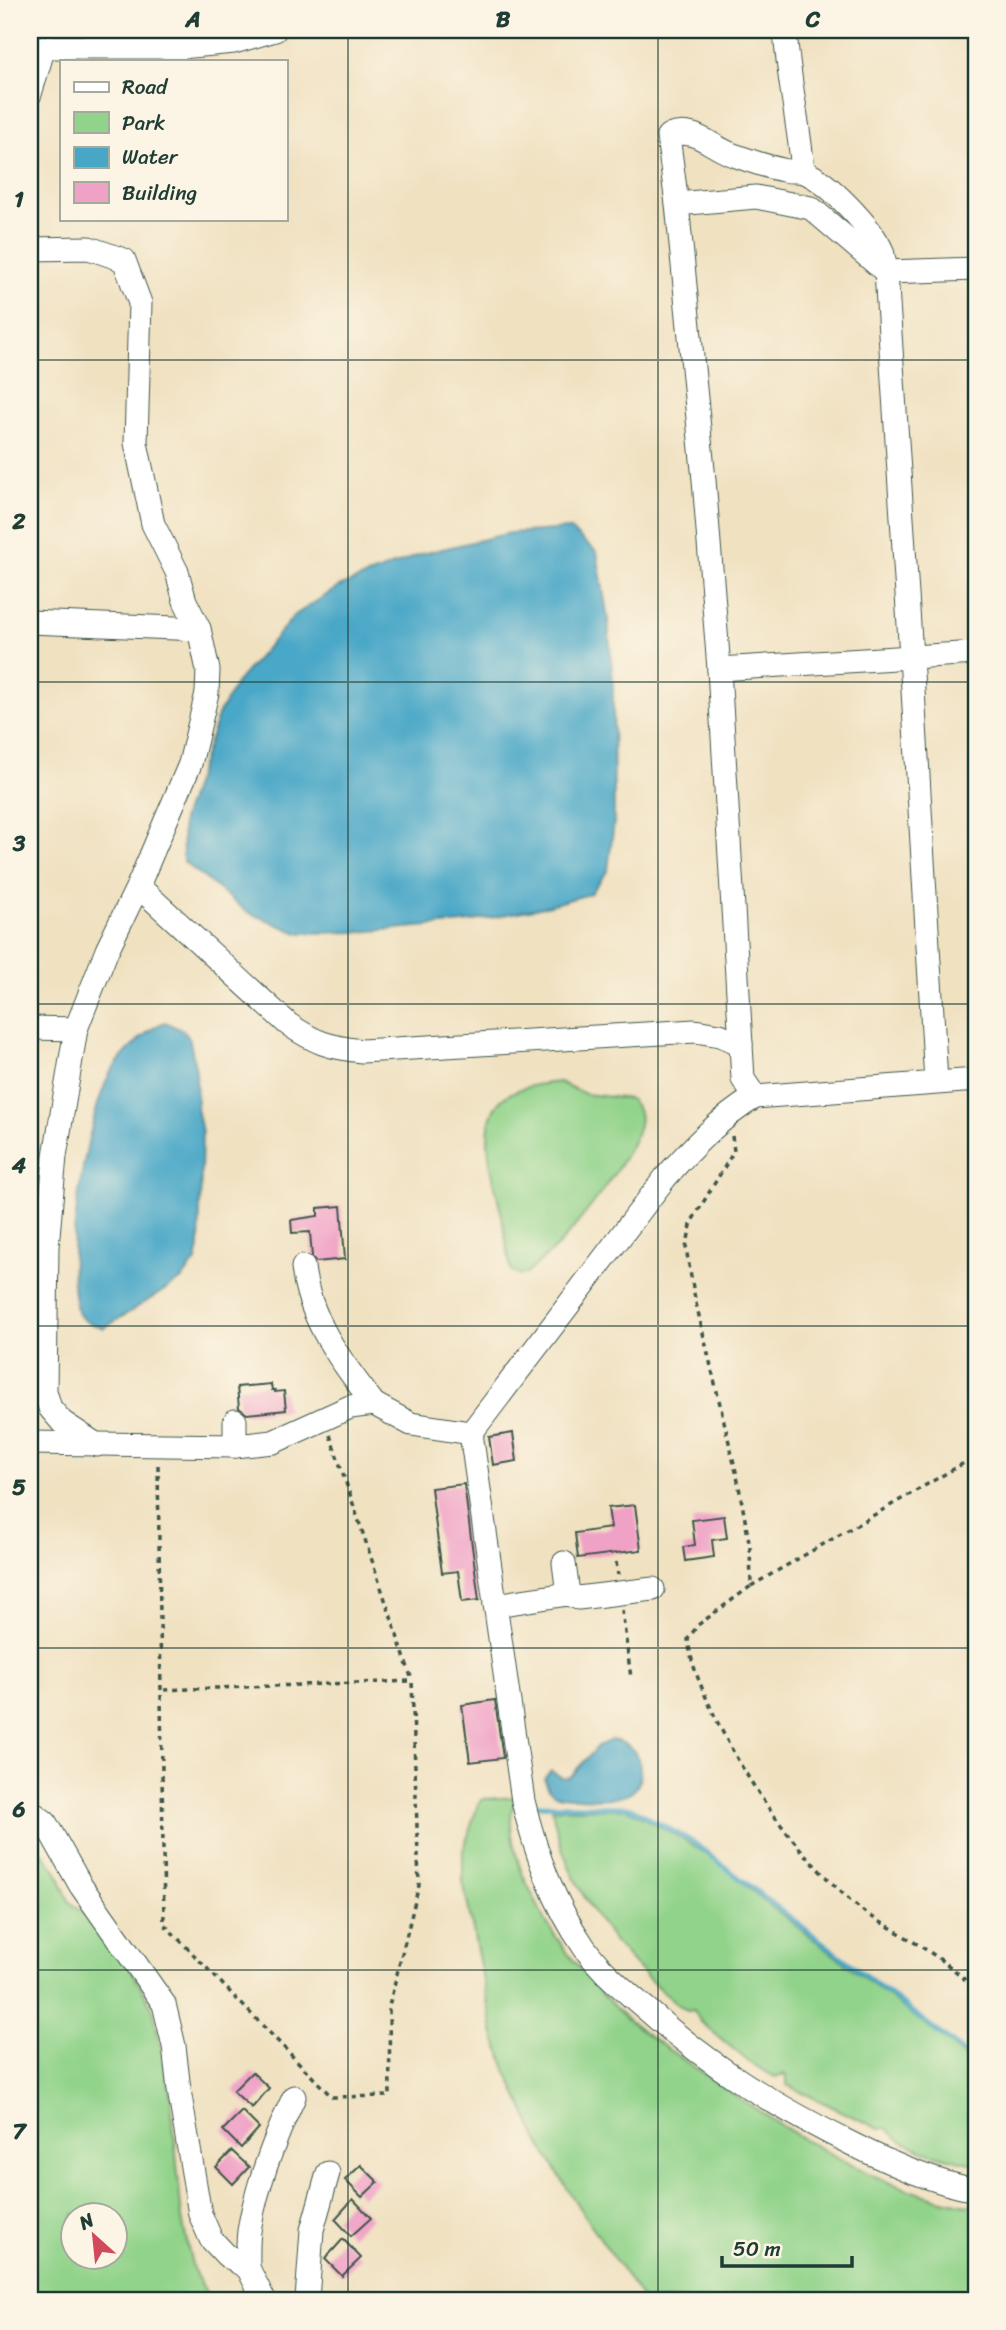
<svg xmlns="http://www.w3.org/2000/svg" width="1006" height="2330" font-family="Sriracha,sans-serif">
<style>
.green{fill:#91d38a;stroke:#58885f;stroke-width:2;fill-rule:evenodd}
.water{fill:#48a7c7;stroke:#34727e;stroke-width:2}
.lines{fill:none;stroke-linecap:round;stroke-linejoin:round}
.stream{stroke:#48a7c7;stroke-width:5}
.building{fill:#f0a1c6}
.minor-casing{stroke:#3e5649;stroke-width:25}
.path{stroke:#3e5649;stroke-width:3.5;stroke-dasharray:5 5;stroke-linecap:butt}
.minor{stroke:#fff;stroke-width:23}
.grid{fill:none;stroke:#1f3d34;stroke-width:2;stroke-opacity:0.55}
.neatline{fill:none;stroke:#1f3d34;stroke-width:2.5}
.grid-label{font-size:23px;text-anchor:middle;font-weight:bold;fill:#1f3d34}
</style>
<rect width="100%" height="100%" fill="#fcf5e5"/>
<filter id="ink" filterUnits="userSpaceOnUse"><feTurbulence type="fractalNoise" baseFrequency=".0143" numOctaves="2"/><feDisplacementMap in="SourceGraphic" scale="14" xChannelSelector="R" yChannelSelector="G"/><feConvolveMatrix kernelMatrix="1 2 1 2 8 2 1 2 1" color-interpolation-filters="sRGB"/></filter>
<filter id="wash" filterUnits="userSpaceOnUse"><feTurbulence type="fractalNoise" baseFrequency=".00686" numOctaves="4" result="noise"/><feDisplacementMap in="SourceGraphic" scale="28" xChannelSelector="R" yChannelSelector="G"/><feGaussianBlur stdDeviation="1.57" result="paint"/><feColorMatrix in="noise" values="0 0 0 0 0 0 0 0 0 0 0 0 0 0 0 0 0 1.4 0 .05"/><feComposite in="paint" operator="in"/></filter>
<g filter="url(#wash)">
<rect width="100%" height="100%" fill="#f0e1c1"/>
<g class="green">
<path d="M559,1082L585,1094L630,1099C633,1103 638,1108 639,1113C647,1139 583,1217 566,1237C554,1251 539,1262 526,1274L518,1275L511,1271C507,1250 505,1228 500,1207C494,1179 481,1140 493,1112C503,1088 537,1084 559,1082Z"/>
<path d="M514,1797L515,1802C504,1820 518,1866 527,1884C535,1899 542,1917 552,1931C568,1956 602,1996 624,2016C646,2036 673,2052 697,2069C774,2123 882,2196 976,2206V2300H643L578,2206L537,2139L507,2072L494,2035L463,1881V1852L478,1804L484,1799Z"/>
<path d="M552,1809H627L679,1837L720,1863L765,1902L949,2043L976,2068V2161L970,2163C945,2157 902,2149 887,2128L879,2129L791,2087L787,2085V2077L784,2074L775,2077L749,2062L700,2021L694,2010L687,2011C621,1962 567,1891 552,1809Z"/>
<path d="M30,1837L56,1870L69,1901L81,1912L97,1921L128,1964L153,2009L171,2099L182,2219L193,2270L211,2300H30ZM74,2214H116V2256H74Z"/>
</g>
<g class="water">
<path d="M569,529L597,552L608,619L613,683L614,822L608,870L590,894L539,908L464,923L359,932L298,933L247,912L183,861L182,820L219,713L237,682L295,615L339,587L421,554L510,533Z"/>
<path d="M165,1022L184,1031L190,1041L196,1071L197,1108L202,1132L199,1248L196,1261L182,1279L104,1328C95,1324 82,1323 78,1312C61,1268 87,1113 111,1072C121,1056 148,1028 165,1022Z"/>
<path d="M611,1740C632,1742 642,1756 640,1778C639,1783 637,1788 632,1792C616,1803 574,1798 555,1795L548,1788L544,1778L551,1771L563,1778L570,1777L598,1746Z"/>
</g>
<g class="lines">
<path class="stream" d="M533,1805L629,1807L693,1842L956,2046L976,2064"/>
</g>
<g id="blocks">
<g class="building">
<path d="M341,1206L345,1259L316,1262L312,1257L310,1232L292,1233L291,1220L318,1216V1208Z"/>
<path d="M271,1384L272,1390H275V1392L284,1391L286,1410L247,1414L239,1408L237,1387Z"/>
<path d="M513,1433L517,1461L493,1465L489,1437Z"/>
<path d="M464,1484L479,1600L462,1602L458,1571L442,1573L431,1488Z"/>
<path d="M635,1505L641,1550L578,1558L575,1533L611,1528L608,1508Z"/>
<path d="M724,1516L727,1538L712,1540L714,1557L685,1561L683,1547L695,1545L692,1520Z"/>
<path d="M495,1700L503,1758L470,1762L462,1705Z"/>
<path d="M252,2072L269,2088L252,2108L233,2091Z"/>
<path d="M242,2111L259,2128L241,2148L223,2130Z"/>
<path d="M232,2151L249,2167L233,2184L216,2167Z"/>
<path d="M361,2165L378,2182L362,2197L345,2180Z"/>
<path d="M353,2199L371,2218L351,2236L335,2219Z"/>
<path d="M343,2239L361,2258L342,2276L325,2259Z"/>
</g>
</g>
</g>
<g filter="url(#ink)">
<use href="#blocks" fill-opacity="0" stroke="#3e5649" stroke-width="2"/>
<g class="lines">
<defs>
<g id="minor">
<path d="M785,30C788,77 799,124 803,171"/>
<path d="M30,94L44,47H181L234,42L275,30"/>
<path d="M677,204L756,197L811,208L886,272L976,269"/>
<path d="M30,249L89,248L124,260L140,303L136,443L153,524L177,572L185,601L199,629L208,670L207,693L190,764L138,886"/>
<path d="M30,622L199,629"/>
<path d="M719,669L976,653"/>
<path d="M30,1028L76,1029L107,950L138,886L288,1024C316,1043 328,1047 362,1051L695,1031L720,1035L741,1044"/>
<path d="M76,1029L55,1156L47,1247L45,1391L50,1408L62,1422L97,1445"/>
<path d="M936,1082L911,656L886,272C885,266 884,258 882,251C872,228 828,181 804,172C797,170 789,172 783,170C766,167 748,160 731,154C708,145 694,126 668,136L677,204L704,480L719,669L743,1079L755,1097L976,1080"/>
<path d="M755,1097C719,1119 692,1147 665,1178L471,1433L523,1801C536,1854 553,1902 584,1947C600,1970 623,1989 644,2007C710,2066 773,2105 852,2144C892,2164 932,2182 976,2190"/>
<path d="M303,1267C309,1320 342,1363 374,1404"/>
<path d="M235,1421V1446"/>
<path d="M30,1443L235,1446L273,1442L350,1407L374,1404L411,1424L471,1433"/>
<path d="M564,1563L568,1594"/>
<path d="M495,1605L568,1594L578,1598L653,1589"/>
<path d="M30,1811L45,1822L81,1886L164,2004L174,2046L179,2090L200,2214L211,2239L226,2255L248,2268L264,2300"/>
<path d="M248,2268C248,2254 247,2239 250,2225C258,2181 275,2138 294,2097"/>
<path d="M307,2300L312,2230L328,2173"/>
</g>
</defs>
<use href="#minor" class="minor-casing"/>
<g class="path">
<path d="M732,1136L734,1151L692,1221L686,1248L695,1299L737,1476L750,1547L751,1586L698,1625L688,1639C691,1667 704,1693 716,1719C751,1790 799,1857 859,1908C869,1916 881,1922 891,1928C922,1947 952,1964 976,1991"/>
<path d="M330,1435L412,1680"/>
<path d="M158,1465L164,1924L332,2097L390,2096L389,2006L419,1885L412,1681L161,1690"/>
<path d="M616,1562L618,1575"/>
<path d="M751,1586L976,1456"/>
<path d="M622,1610L631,1678"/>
</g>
<use href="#minor" class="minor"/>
</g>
</g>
<path class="grid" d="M348,30V2300M658,30V2300M30,360H976M30,682H976M30,1004H976M30,1326H976M30,1648H976M30,1970H976"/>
<rect width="1006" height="2330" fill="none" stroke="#fcf5e5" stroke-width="77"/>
<rect x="60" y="60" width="228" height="161" fill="#fcf5e5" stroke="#a4ab9e" stroke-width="2"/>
<rect x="74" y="82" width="35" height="10" fill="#ffffff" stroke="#a4ab9e" stroke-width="2"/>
<text x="122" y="94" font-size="21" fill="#1f3d34">Road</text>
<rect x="74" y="112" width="35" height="21" fill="#91d38a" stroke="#a4ab9e" stroke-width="2"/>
<text x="122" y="130" font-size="21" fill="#1f3d34">Park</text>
<rect x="74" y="147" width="35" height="21" fill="#48a7c7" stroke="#a4ab9e" stroke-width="2"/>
<text x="122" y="164" font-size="21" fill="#1f3d34">Water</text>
<rect x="74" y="182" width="35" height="21" fill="#f0a1c6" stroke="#a4ab9e" stroke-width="2"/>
<text x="122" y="200" font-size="21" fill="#1f3d34">Building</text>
<g transform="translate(94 2236) rotate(333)"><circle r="33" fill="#fcf5e5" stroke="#a4ab9e" stroke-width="2"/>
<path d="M0-5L12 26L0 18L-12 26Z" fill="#d1495b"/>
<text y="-10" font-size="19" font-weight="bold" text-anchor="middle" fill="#1f3d34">N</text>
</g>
<path d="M722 2256v10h130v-10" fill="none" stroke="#1f3d34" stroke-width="3.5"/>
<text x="733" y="2256" font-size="21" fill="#1f3d34" stroke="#fcf5e5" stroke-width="5" paint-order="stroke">50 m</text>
<rect x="38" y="38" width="930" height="2254" class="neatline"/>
<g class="grid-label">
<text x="193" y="27">A</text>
<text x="503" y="27">B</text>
<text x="813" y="27">C</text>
<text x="19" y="207">1</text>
<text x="19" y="529">2</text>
<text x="19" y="851">3</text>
<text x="19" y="1173">4</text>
<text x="19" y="1495">5</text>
<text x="19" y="1817">6</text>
<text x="19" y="2139">7</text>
</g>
</svg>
